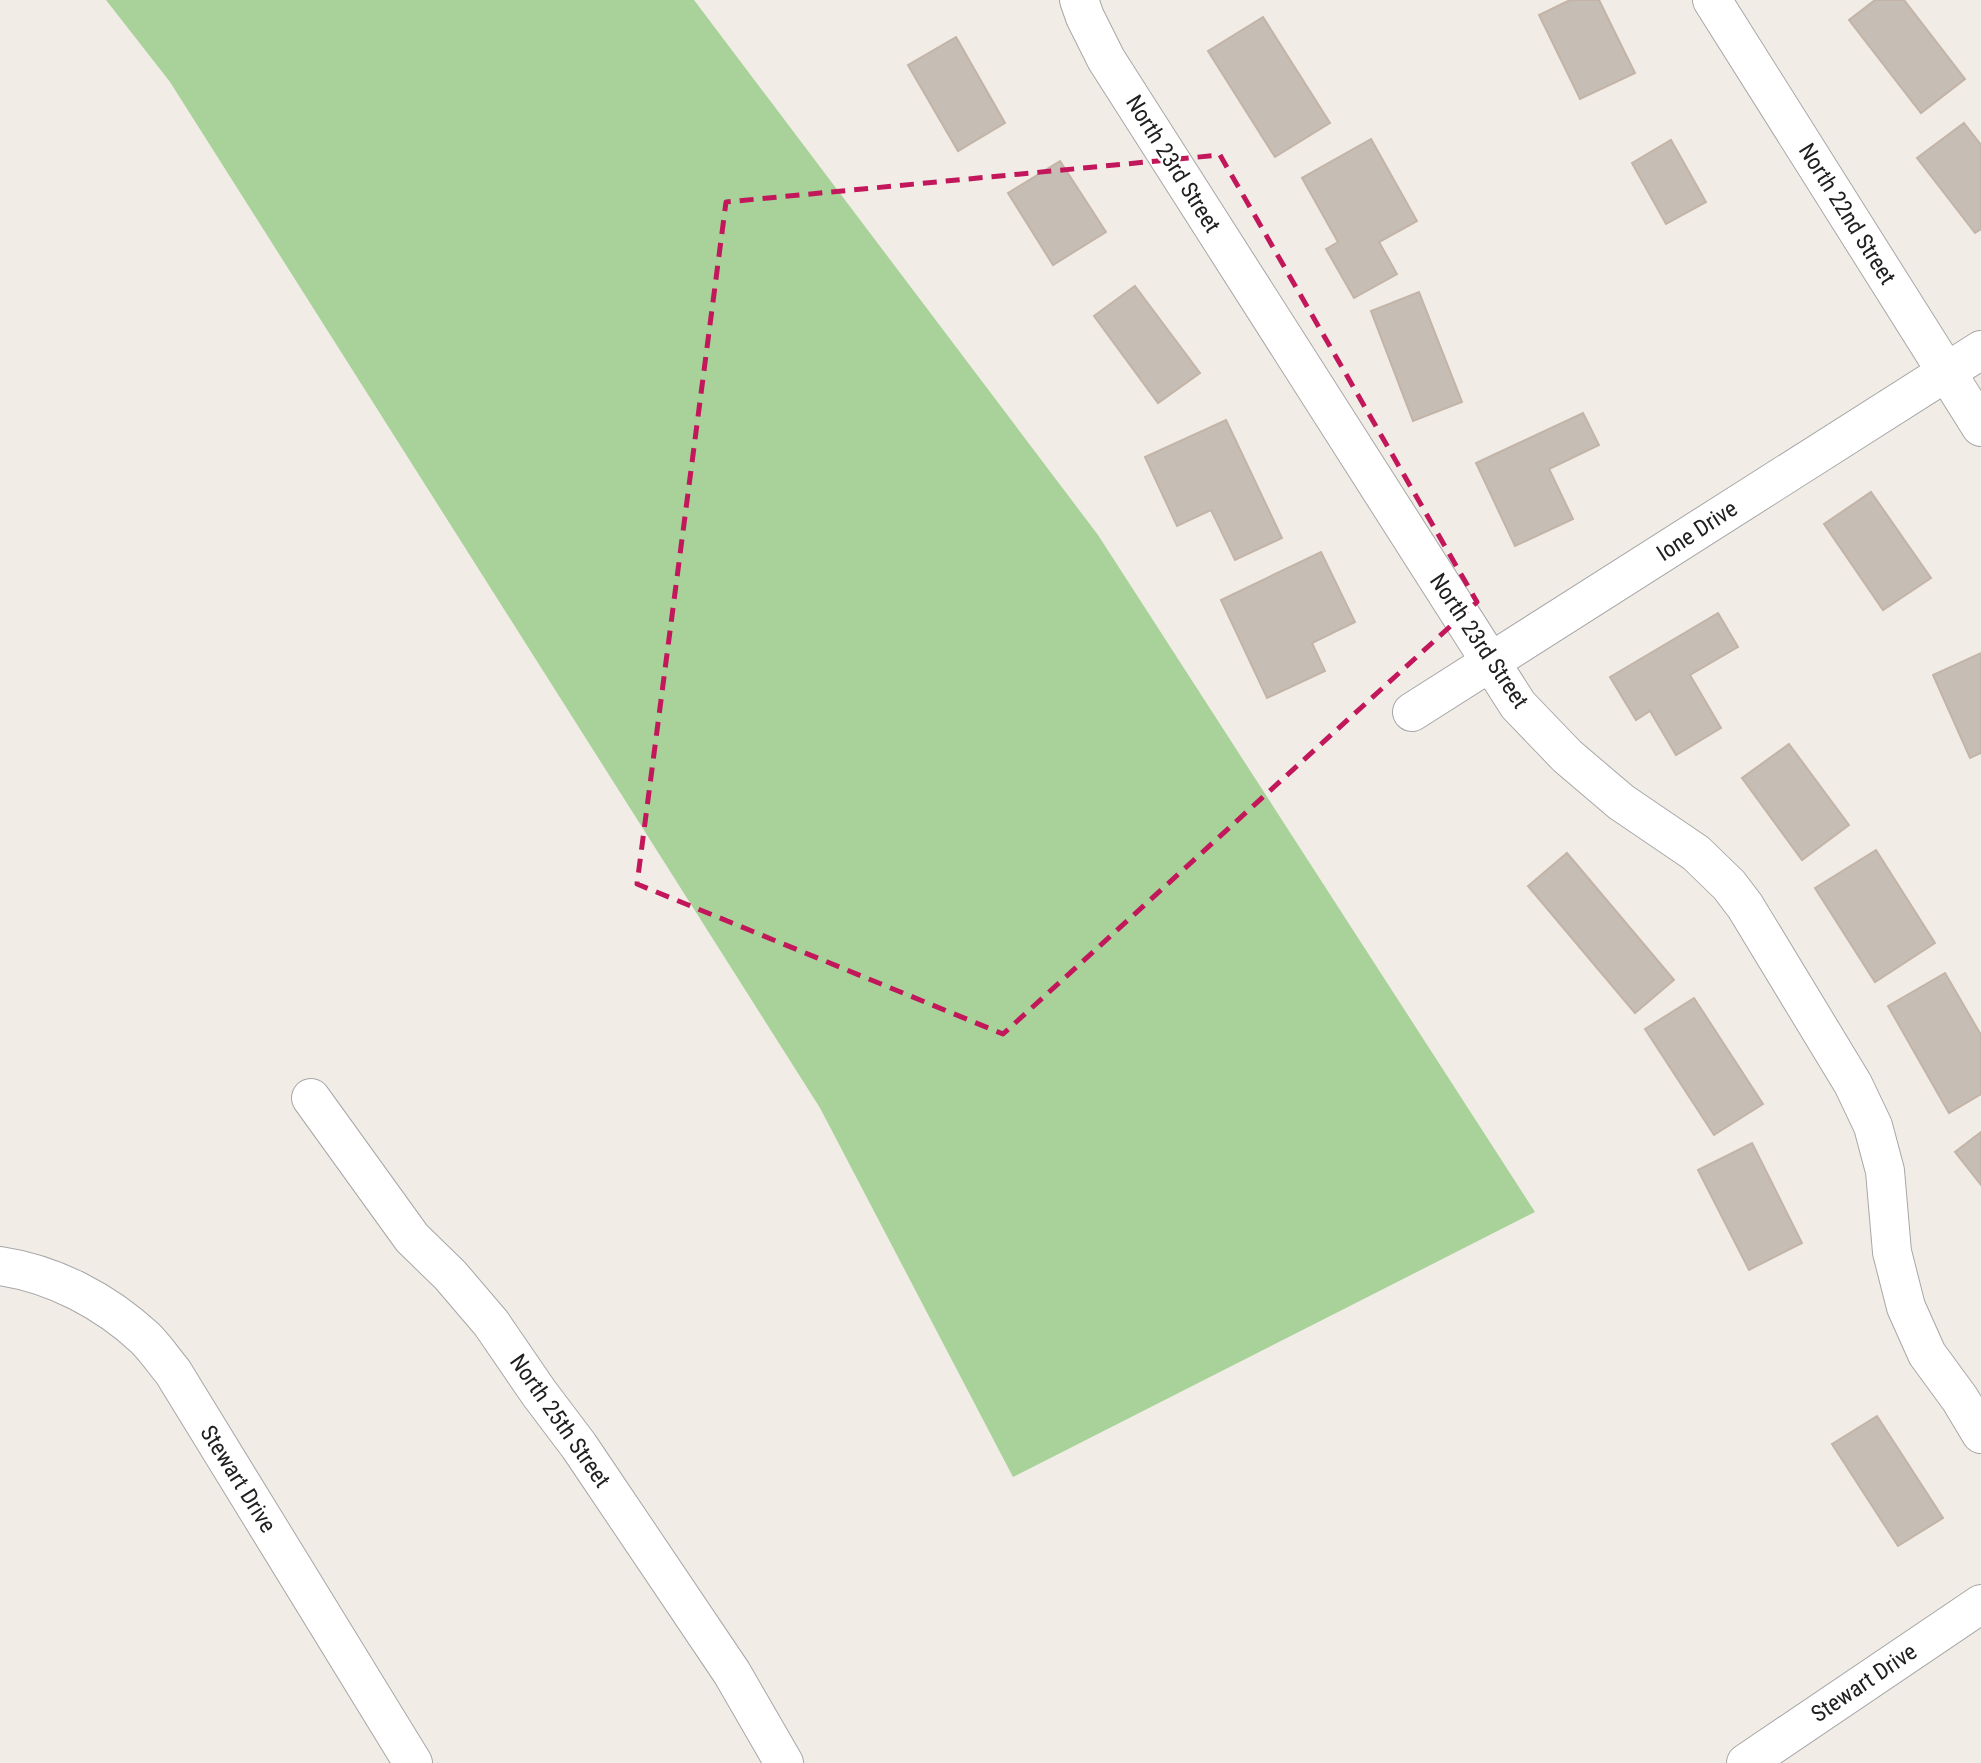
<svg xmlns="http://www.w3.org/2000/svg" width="1981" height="1763" font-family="'Roboto Condensed',sans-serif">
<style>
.forest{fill:#a8d299}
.building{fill:#c6bdb5;stroke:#c3b4a7;stroke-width:2}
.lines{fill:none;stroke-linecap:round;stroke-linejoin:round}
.minor-casing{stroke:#a7a7a7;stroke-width:40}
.minor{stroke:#fff;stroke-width:38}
.marked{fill:none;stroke:#c2185b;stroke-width:5;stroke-dasharray:14 9;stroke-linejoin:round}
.labels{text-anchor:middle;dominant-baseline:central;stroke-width:5;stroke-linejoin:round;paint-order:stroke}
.street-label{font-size:23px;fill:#202020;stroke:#fff}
</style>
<rect width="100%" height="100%" fill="#f1ede6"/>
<path class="forest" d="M106,0H694L1098,535L1535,1212L1013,1477L820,1108L170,82Z"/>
<g class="building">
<path d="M1570,0H1599L1635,73L1580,99L1539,15Z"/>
<path d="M1875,0H1904L1965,79L1921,113L1849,20Z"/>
<path d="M1263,17L1330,123L1275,157L1208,51Z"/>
<path d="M956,37L1005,123L958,151L908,65Z"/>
<path d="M1964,123L1981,145V229L1975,233L1917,158Z"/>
<path d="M1371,139L1417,221L1379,242L1397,274L1354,298L1326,249L1338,242L1302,178Z"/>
<path d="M1671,140L1706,202L1666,224L1632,163Z"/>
<path d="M1060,161L1106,232L1053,265L1008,193Z"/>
<path d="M1135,286L1200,373L1158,403L1094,316Z"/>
<path d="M1419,292L1462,402L1413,421L1371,311Z"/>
<path d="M1583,413L1599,445L1549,469L1573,519L1515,546L1476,463Z"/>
<path d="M1226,420L1282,538L1235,560L1211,510L1177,526L1145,457Z"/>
<path d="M1871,492L1931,578L1883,610L1824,524Z"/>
<path d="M1321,552L1355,622L1312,643L1325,671L1267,698L1221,600Z"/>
<path d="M1718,613L1738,647L1690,675L1721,728L1676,755L1650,711L1636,720L1610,677Z"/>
<path d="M1981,653V753L1970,758L1933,675Z"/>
<path d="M1789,744L1849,825L1802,860L1742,778Z"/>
<path d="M1876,850L1935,943L1875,982L1815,888Z"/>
<path d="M1567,853L1674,980L1635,1013L1528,886Z"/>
<path d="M1945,973L1981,1035V1094L1949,1113L1888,1006Z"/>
<path d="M1694,998L1763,1104L1714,1135L1645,1029Z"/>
<path d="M1981,1132V1185L1955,1152Z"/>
<path d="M1752,1143L1802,1243L1749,1270L1698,1170Z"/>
<path d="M1877,1416L1943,1518L1898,1546L1832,1444Z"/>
</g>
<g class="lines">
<defs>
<g id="minor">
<path d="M1079,0L1085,17L1106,59L1518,705L1567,756L1621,802L1696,853L1729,885L1745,906L1853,1084L1873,1126L1885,1171L1892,1252L1906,1307L1927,1354L1960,1399L1981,1434"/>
<path d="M1712,0L1981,427"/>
<path d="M1412,712L1981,350"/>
<path d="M311,1098L412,1238L450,1275L491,1323L539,1393L579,1446L732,1673L784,1763"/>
<path d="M0,1266C54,1274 105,1301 145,1338C155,1348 164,1361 173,1372L413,1763"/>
<path d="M1746,1763L1981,1604"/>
</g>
</defs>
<use href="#minor" class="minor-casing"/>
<use href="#minor" class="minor"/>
</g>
<path class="marked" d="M1220,155L1477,602L1003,1034L637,884L726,202Z"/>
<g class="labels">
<g class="street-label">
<text transform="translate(1173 164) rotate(58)">North 23rd Street</text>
<text transform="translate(1847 214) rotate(58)">North 22nd Street</text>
<text transform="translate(1697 531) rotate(-33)">Ione Drive</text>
<text transform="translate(1479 641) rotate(56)">North 23rd Street</text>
<text transform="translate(560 1421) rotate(55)">North 25th Street</text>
<text transform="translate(238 1479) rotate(58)">Stewart Drive</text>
<text transform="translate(1864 1683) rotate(-34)">Stewart Drive</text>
</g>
</g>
</svg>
